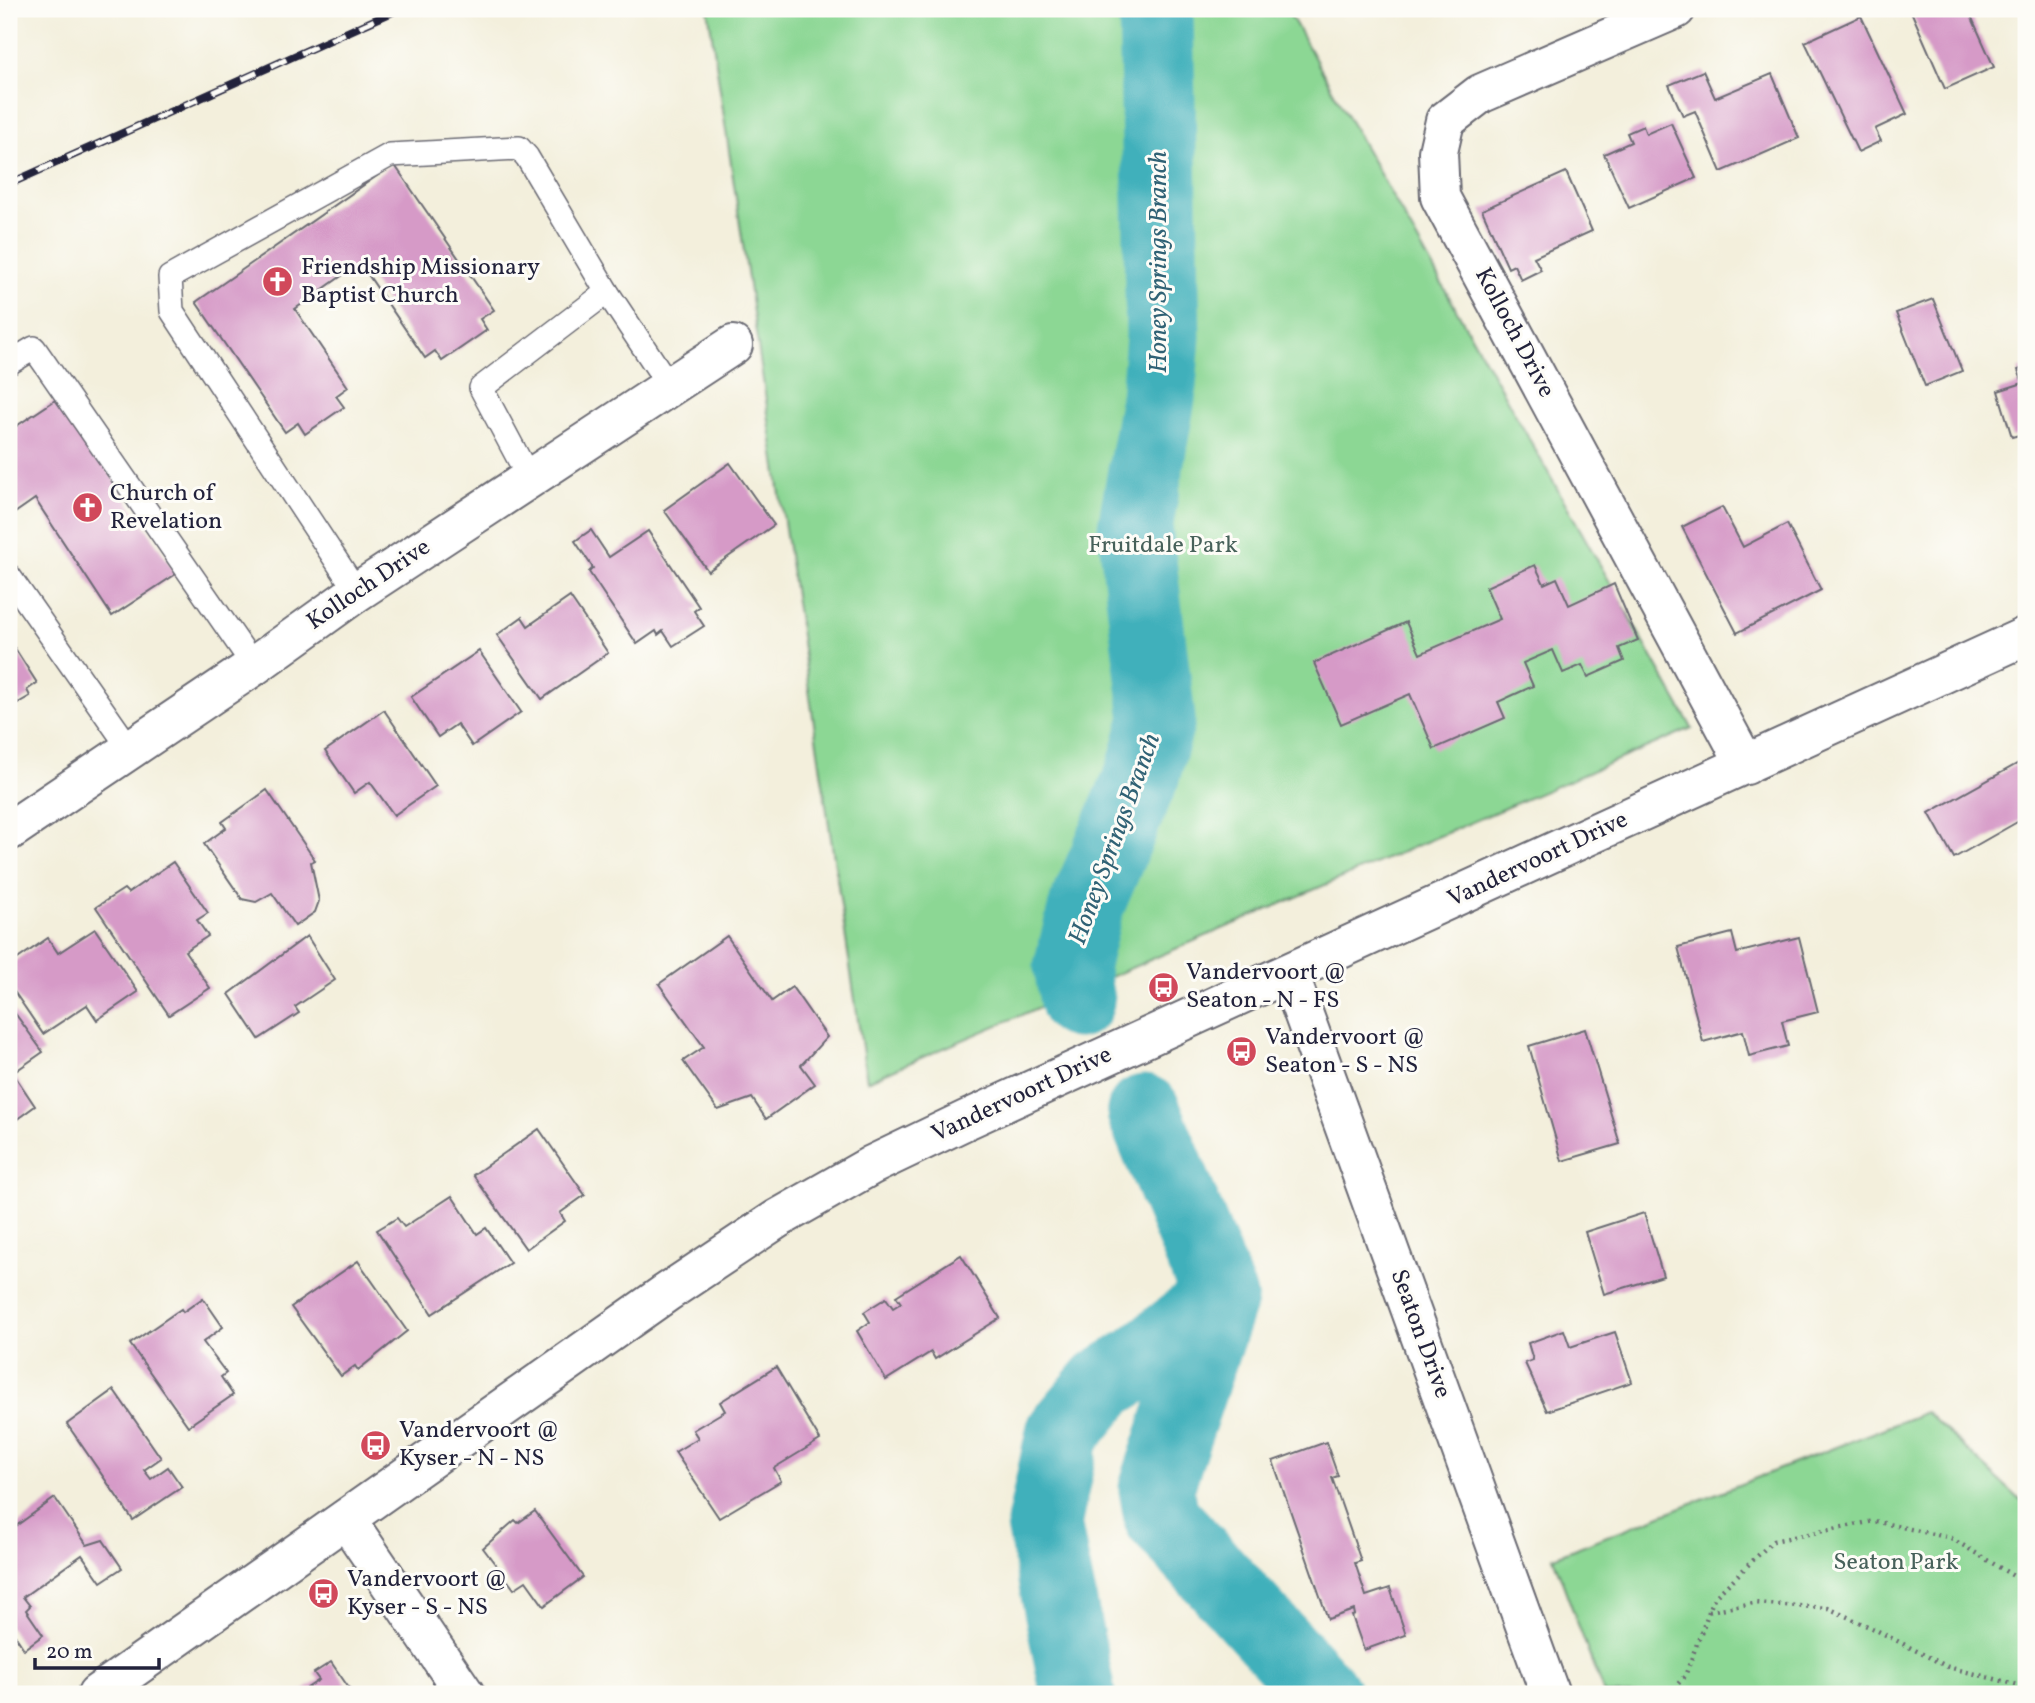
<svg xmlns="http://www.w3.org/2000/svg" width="2035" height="1703" font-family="Vollkorn,serif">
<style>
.green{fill:#8cd794;stroke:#577c68;stroke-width:2}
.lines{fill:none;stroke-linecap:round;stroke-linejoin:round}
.river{stroke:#40b0bb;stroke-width:75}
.building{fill:#d69ac7}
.service-casing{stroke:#6b6a73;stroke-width:26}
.minor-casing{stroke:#6b6a73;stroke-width:42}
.path{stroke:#6b6a73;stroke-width:4.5;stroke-dasharray:2 5;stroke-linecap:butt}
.service{stroke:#fff;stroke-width:23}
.minor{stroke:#fff;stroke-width:38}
.rail-casing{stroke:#22223b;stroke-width:8}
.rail{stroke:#fdfcf7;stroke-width:5;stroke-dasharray:16;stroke-linecap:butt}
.labels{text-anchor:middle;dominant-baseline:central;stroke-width:6;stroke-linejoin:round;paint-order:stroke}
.poi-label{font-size:24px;fill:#22223b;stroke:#fdfcf7;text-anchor:start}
.street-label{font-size:24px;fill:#22223b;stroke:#fdfcf7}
.park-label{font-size:24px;fill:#47615a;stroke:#fdfcf7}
.water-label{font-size:26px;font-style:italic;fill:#306275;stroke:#fdfcf7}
</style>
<rect width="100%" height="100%" fill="#fdfcf7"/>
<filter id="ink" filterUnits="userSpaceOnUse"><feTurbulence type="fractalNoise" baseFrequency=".0143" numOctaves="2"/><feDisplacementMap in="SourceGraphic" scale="14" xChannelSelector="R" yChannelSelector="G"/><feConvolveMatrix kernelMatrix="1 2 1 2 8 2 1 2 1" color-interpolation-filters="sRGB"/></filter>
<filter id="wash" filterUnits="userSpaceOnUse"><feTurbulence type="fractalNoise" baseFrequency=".00686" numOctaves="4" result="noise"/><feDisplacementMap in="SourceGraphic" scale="28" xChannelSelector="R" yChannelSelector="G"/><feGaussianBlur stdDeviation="1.57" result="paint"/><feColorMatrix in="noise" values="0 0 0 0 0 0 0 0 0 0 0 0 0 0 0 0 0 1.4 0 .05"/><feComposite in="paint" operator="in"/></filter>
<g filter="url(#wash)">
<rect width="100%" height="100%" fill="#f3efdc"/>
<g class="green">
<path d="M708,9H1287L1692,728L867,1081Z"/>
<path d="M1926,1412L2026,1505V1694H1604L1553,1557Z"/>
</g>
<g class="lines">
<g class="river">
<path d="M1077,1001L1071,967L1086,907L1143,773L1158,719L1135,528L1158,398L1163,337L1156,9"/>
<path d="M1220,1298L1156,1489L1161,1517L1323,1694"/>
<path d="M1078,1694L1044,1524L1063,1433L1104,1384L1141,1361L1220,1298L1144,1112"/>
</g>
</g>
<g id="blocks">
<g class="building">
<path d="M1910,9H1968L1994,67L1945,89Z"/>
<path d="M1861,16L1907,114L1875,129L1881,141L1858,152L1805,42Z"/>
<path d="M1703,71L1715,98L1772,74L1799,138L1721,172L1695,111L1683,116L1669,85Z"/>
<path d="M1671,123L1696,178L1629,208L1604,154L1631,142L1627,133L1643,126L1646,134Z"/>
<path d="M394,164L494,310L480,319L487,330L442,361L435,351L425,358L360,263L295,309L348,387L336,396L344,407L305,434L298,423L285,432L196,302Z"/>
<path d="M1566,172L1592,231L1534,257L1541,270L1521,280L1514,265L1508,268L1482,210Z"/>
<path d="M1933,299L1962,371L1925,386L1896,313Z"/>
<path d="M2026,367V433L2012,437L1998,391L2023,383L2018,370Z"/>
<path d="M60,397L176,574L112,616L35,499L9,517V431Z"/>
<path d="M730,463L774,525L708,571L664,510Z"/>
<path d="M1722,507L1743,547L1787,524L1821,590L1737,633L1682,527Z"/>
<path d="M591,530L609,557L648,531L699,607L694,611L704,626L673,646L663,631L658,635L656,631L637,644L589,572L593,568L575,541Z"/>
<path d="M1535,565L1544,584L1557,578L1569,605L1614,584L1638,640L1619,648L1624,661L1588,677L1582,665L1563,673L1553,650L1523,663L1533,686L1498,702L1505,718L1434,749L1410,694L1341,724L1314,663L1406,622L1420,654L1500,619L1486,587Z"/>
<path d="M570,597L608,653L542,699L497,635L522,617L528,626Z"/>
<path d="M9,639L37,683L27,690L30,696L18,703L14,697L9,701Z"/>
<path d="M479,651L521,712L472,746L457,724L438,737L411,697Z"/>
<path d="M384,710L436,786L394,815L370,782L354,793L325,751Z"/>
<path d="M2026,759V817L1954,858L1929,813Z"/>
<path d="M267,790L315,860L311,862L319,901L315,912L295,926L272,893L256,902L242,899L204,844L226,828L222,822Z"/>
<path d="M173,862L208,913L197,920L208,936L185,951L210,988L169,1015L96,907L124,889L128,893Z"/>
<path d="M95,929L138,992L97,1020L87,1005L43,1034L9,984V965L48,938L58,953Z"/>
<path d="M1732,933L1737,953L1799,937L1818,1012L1782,1021L1788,1046L1749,1056L1743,1031L1703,1042L1678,947Z"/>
<path d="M307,936L335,980L295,1007L299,1013L259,1039L229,994Z"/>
<path d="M727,936L772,1001L792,987L827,1037L801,1065L815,1084L766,1119L752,1098L718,1110L683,1061L704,1047L659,984Z"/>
<path d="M9,1005L43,1052L13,1073L35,1106L9,1125Z"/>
<path d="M1585,1029L1620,1144L1562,1161L1529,1046Z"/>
<path d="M539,1129L585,1195L560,1213L565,1221L526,1249L473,1175Z"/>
<path d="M452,1196L477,1234L486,1228L510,1263L432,1314L377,1230L397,1218L404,1227Z"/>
<path d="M1644,1213L1663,1276L1604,1294L1585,1232Z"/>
<path d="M961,1255L1000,1318L935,1359L931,1352L886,1380L857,1331L870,1322L864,1312L886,1298L893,1308L901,1303L896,1296Z"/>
<path d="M358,1261L407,1331L358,1370L355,1366L341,1376L291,1307Z"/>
<path d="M203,1298L223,1327L203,1342L226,1373L221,1377L233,1395L188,1426L130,1344L181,1309L183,1312Z"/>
<path d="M1564,1330L1570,1347L1615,1332L1632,1382L1547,1411L1525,1363L1533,1360L1528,1343Z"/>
<path d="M776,1367L820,1440L774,1468L781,1481L719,1518L675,1452L698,1438L693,1430L725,1411L720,1402Z"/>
<path d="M114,1390L161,1458L144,1470L151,1479L168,1467L182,1487L133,1520L67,1424Z"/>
<path d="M1326,1442L1338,1476L1332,1478L1361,1561L1355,1563L1366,1596L1390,1588L1406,1635L1364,1650L1352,1616L1355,1615L1354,1610L1328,1619L1273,1461Z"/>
<path d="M55,1498L87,1545L103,1540L122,1568L101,1582L82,1555L23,1597L30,1606L26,1610L43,1635L24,1649L9,1626V1531Z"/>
<path d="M535,1511L583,1577L544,1606L526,1581L514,1589L483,1548L515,1520L518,1523Z"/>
<path d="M331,1662L353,1694H298L319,1680L314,1673Z"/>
</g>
</g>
</g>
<g filter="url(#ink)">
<use href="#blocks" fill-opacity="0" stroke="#6b6a73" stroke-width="2"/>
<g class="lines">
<defs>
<g id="service">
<path d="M9,363L34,348L254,666"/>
<path d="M529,478L481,388L607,292"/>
<path d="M9,576L130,749"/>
<path d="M357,592L172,311L170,277L390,155L519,148L527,157L607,292L670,387"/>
</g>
<g id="minor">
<path d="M1676,9L1480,94L1445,121L1438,152L1440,197L1746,765"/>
<path d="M9,831L254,666L357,592L733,345"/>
<path d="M1289,974L1550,1694"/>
<path d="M346,1519L465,1694"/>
<path d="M97,1694L666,1293L777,1219L872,1165L966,1120L2026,636"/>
</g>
</defs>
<use href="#service" class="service-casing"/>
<use href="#minor" class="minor-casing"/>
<g class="path">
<path d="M1709,1611L1754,1603L1828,1608L1874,1629L1948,1667L2026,1687"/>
<path d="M1669,1694L1685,1676L1714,1598L1773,1541L1874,1521L1951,1538L2020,1580L2026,1589"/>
</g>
<use href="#service" class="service"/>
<use href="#minor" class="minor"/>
<defs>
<path id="rail" d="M9,184L399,9"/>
</defs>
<use href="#rail" class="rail-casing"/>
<use href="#rail" class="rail"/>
</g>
</g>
<defs>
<symbol id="church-disc" viewBox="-11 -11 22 22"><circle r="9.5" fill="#d1495b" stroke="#fdfcf7"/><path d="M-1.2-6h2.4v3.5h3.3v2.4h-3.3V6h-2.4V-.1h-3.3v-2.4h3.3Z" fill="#fff"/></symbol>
<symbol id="bus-disc" viewBox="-11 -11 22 22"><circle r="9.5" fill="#d1495b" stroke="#fdfcf7"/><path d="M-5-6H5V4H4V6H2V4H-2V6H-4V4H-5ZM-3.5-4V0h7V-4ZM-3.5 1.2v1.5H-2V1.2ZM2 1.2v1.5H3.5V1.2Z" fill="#fff"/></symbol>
</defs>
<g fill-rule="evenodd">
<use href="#church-disc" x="260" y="264" width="35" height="35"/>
<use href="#church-disc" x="70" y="490" width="35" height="35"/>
<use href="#bus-disc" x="1146" y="970" width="35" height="35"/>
<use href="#bus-disc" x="1224" y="1034" width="35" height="35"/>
<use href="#bus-disc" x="358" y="1428" width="35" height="35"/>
<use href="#bus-disc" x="306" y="1576" width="35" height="35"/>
</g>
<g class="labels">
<g class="poi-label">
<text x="301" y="268">Friendship Missionary<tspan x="301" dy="28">Baptist Church</tspan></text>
<text x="110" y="494">Church of<tspan x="110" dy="28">Revelation</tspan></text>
<text x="1186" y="973">Vandervoort @<tspan x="1186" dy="28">Seaton - N - FS</tspan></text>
<text x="1265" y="1038">Vandervoort @<tspan x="1265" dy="28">Seaton - S - NS</tspan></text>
<text x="399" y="1431">Vandervoort @<tspan x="399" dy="28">Kyser - N - NS</tspan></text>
<text x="347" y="1580">Vandervoort @<tspan x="347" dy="28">Kyser - S - NS</tspan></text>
</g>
<g class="street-label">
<text transform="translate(1514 333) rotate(62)">Kolloch Drive</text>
<text transform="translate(369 585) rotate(-34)">Kolloch Drive</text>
<text transform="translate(1538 860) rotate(-25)">Vandervoort Drive</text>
<text transform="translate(1022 1095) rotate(-25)">Vandervoort Drive</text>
<text transform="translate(1420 1334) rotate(70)">Seaton Drive</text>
</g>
<g class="park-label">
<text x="1163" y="546">Fruitdale Park</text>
<text x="1896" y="1563">Seaton Park</text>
</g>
<g class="water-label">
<text transform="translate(1159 262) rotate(-90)">Honey Springs Branch</text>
<text transform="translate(1115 839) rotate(-70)">Honey Springs Branch</text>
</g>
</g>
<rect width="2035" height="1703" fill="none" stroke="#fdfcf7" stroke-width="35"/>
<path d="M35 1658v10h124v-10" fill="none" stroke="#22223b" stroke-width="3.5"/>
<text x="46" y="1658" font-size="21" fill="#22223b" stroke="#fdfcf7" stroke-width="5" paint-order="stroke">20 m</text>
</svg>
